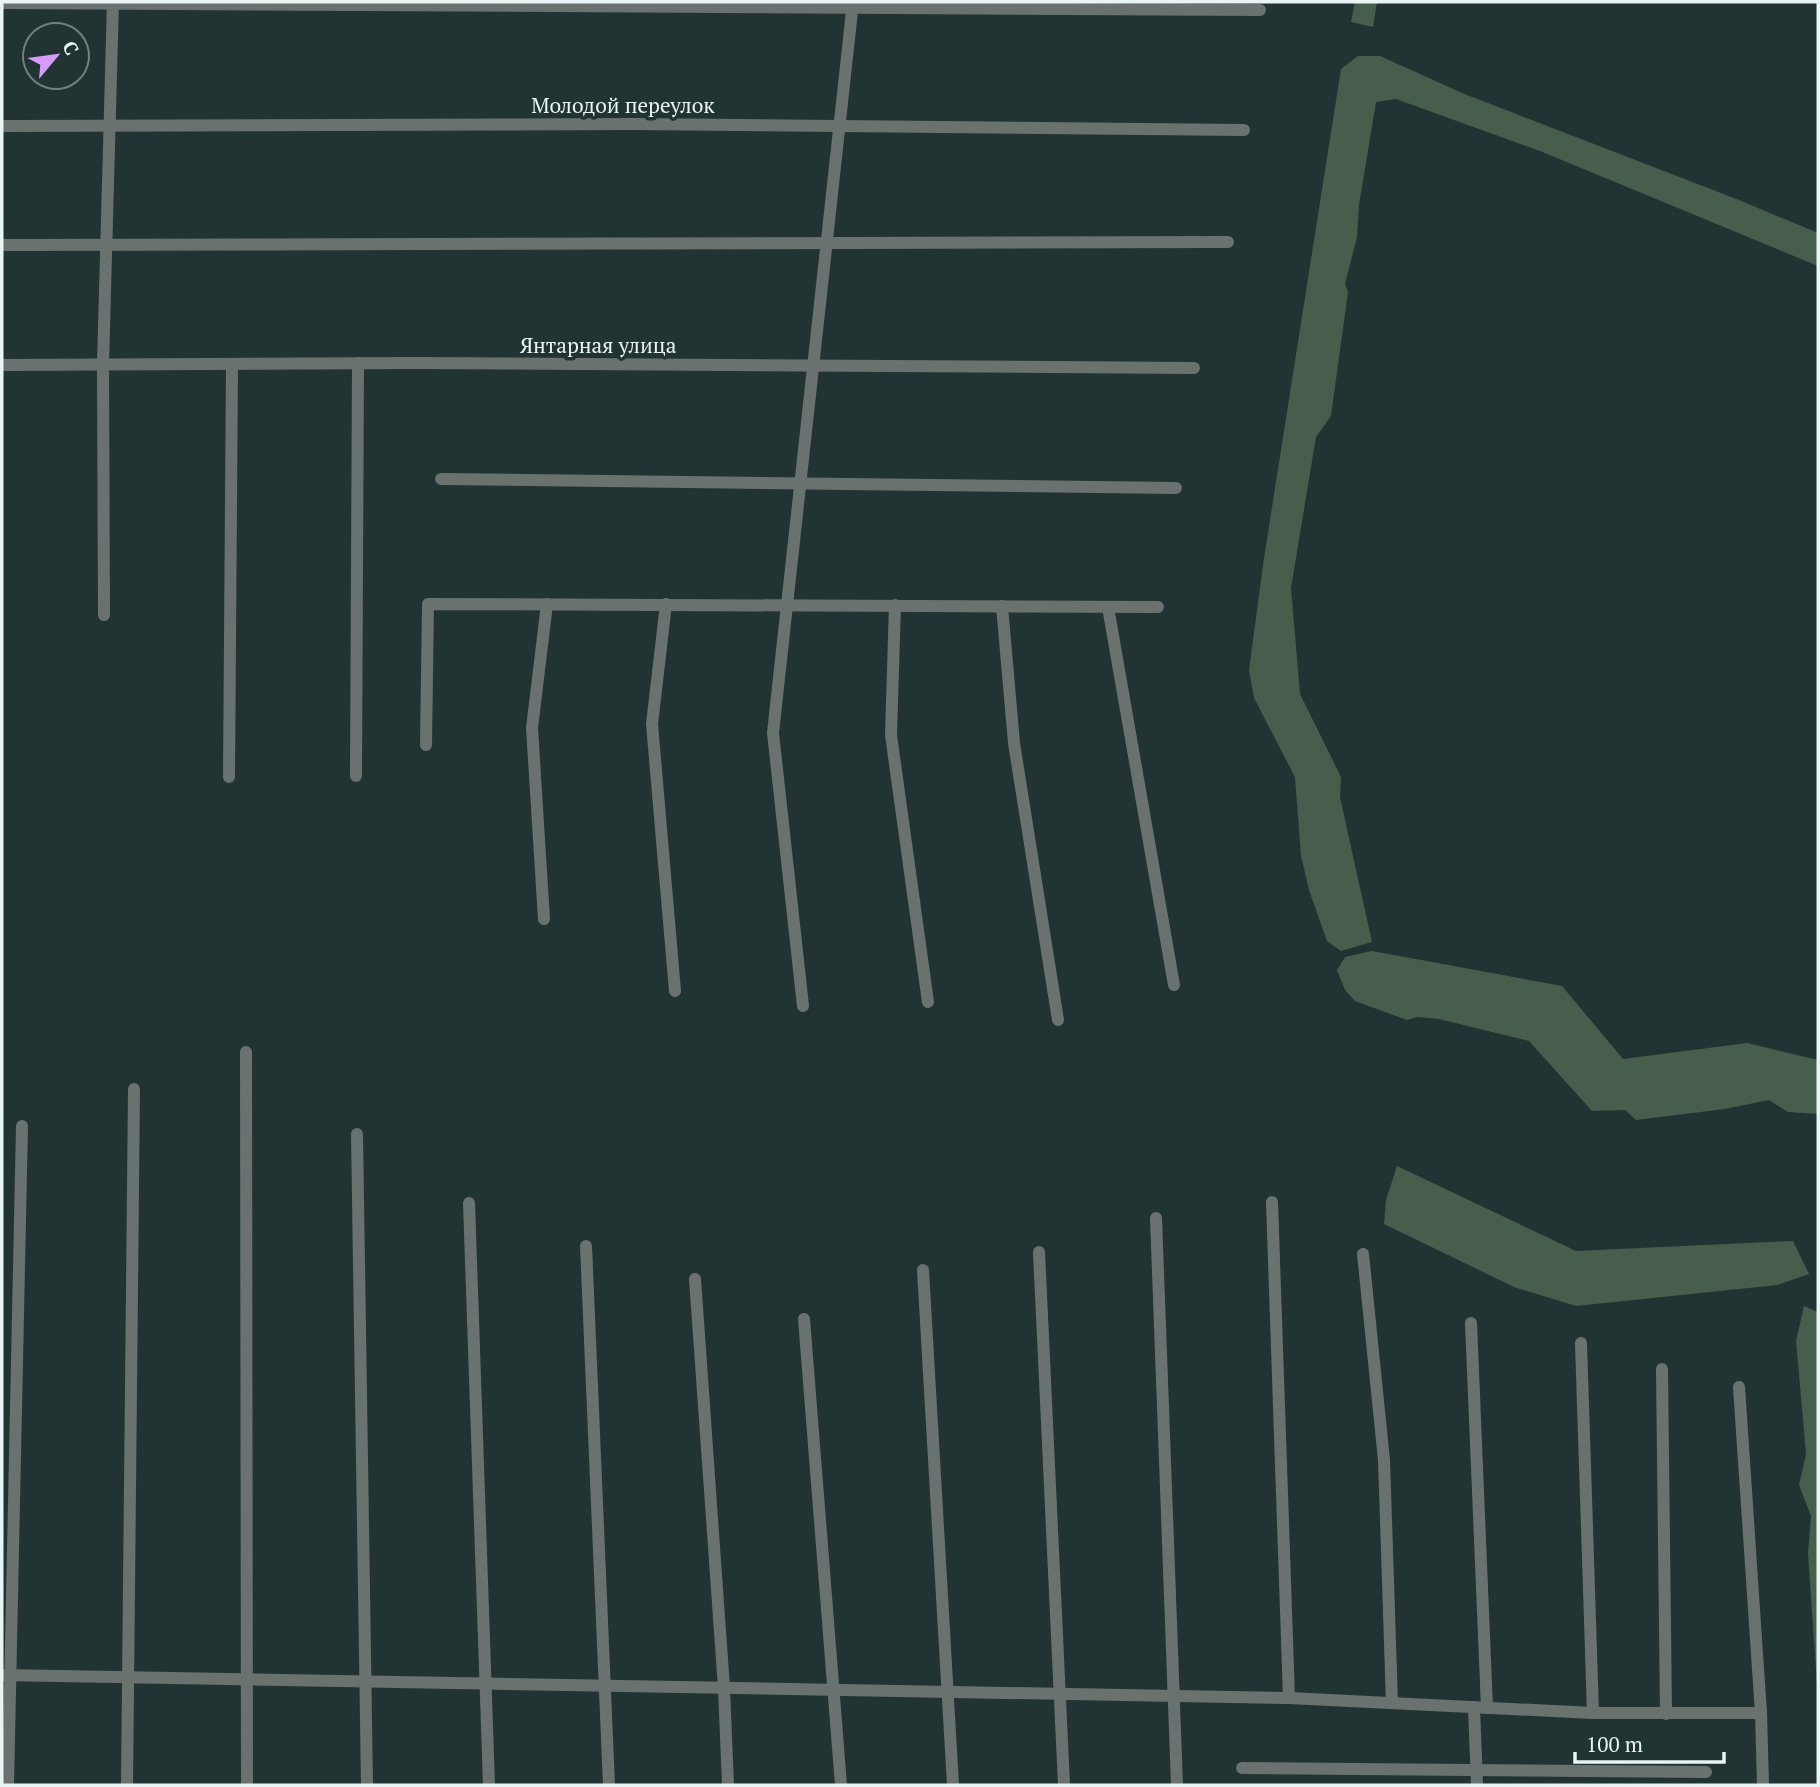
<svg xmlns="http://www.w3.org/2000/svg" width="1820" height="1787" font-family="'PT Serif',serif">
<style>
.green{fill:#485e4c}
.lines{fill:none;stroke-linecap:round;stroke-linejoin:round}
.minor{stroke:#6a7270;stroke-width:12}
.labels{text-anchor:middle;dominant-baseline:central;stroke-width:7;stroke-linejoin:round;paint-order:stroke}
.street-label{font-size:21px;fill:#e9f4f4;stroke:#233}
</style>
<rect width="100%" height="100%" fill="#233"/>
<g class="green">
<path d="M1355,2H1377L1373,27L1351,22Z"/>
<path d="M1358,56H1380L1462,93L1739,200L1818,233V266L1540,151L1396,99L1376,102L1359,205L1357,237L1345,284L1348,292L1331,416L1316,437L1291,588L1300,694L1341,777L1340,797L1372,942L1341,951L1327,941L1309,890L1301,856L1295,777L1254,698L1249,670L1264,558L1341,69Z"/>
<path d="M1372,951L1562,986L1623,1059L1747,1043L1818,1060V1114L1788,1112L1769,1100L1725,1109L1636,1120L1625,1110L1592,1111L1529,1041L1439,1019L1417,1017L1407,1020L1355,1001L1345,990L1337,970L1345,957Z"/>
<path d="M1397,1166L1576,1251L1793,1241L1809,1274L1777,1285L1576,1306L1514,1287L1384,1224L1386,1200Z"/>
<path d="M1804,1306L1818,1312V1698L1808,1554L1811,1516L1799,1485L1806,1454L1796,1341Z"/>
</g>
<g class="lines">
<g class="minor">
<path d="M2,3L1260,10"/>
<path d="M2,126L635,124L1244,130"/>
<path d="M2,245L1228,242"/>
<path d="M2,365L415,363L1194,368"/>
<path d="M441,479L1176,488"/>
<path d="M666,604L652,724L675,991"/>
<path d="M895,605L891,735L928,1002"/>
<path d="M1002,606L1014,743L1058,1020"/>
<path d="M1108,607L1174,985"/>
<path d="M104,615L103,364L113,2"/>
<path d="M426,745L428,604L1158,607"/>
<path d="M356,776L358,363"/>
<path d="M229,777L232,364"/>
<path d="M544,919L532,728L547,604"/>
<path d="M803,1006L773,733L853,2"/>
<path d="M246,1052L247,1785"/>
<path d="M357,1134L367,1785"/>
<path d="M469,1203L489,1785"/>
<path d="M1156,1218L1177,1785"/>
<path d="M586,1246L609,1785"/>
<path d="M1039,1252L1064,1785"/>
<path d="M1363,1254L1384,1460L1392,1703"/>
<path d="M923,1270L953,1785"/>
<path d="M695,1279L724,1688L728,1785"/>
<path d="M804,1319L841,1785"/>
<path d="M1471,1323L1487,1708"/>
<path d="M1581,1343L1593,1713"/>
<path d="M1662,1369L1666,1714"/>
<path d="M1739,1387L1761,1713"/>
<path d="M2,1675L1289,1698L1272,1202"/>
<path d="M1289,1698L1593,1713H1761L1763,1785"/>
<path d="M1474,1707L1477,1785"/>
<path d="M1242,1768L1706,1772"/>
<path d="M8,1785L22,1126"/>
<path d="M127,1785L134,1089"/>
</g>
</g>
<g class="labels">
<g class="street-label">
<text x="623" y="105">Молодой переулок</text>
<text x="598" y="345">Янтарная улица</text>
</g>
</g>
<rect width="1820" height="1787" fill="none" stroke="#e9f4f4" stroke-width="7"/>
<g transform="translate(56 56) rotate(61)"><circle r="33" fill="#223333" stroke="#728080" stroke-width="2"/>
<path d="M0-5L12 26L0 18L-12 26Z" fill="#d69bfa"/>
<text y="-10" font-size="19" font-weight="bold" text-anchor="middle" fill="#e9f4f4">С</text>
</g>
<path d="M1575 1752v10h149v-10" fill="none" stroke="#e9f4f4" stroke-width="3.5"/>
<text x="1586" y="1752" font-size="21" fill="#e9f4f4" stroke="#223333" stroke-width="5" paint-order="stroke">100 m</text>
</svg>
